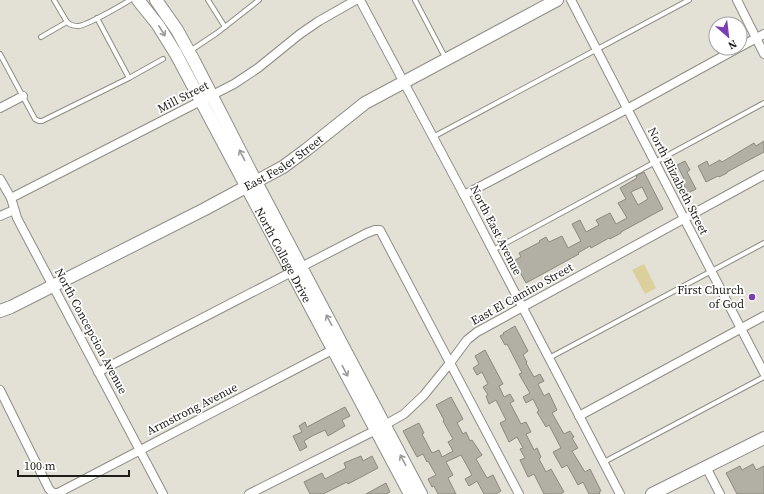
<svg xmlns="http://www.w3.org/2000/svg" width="764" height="494" font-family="'Source Serif 4',serif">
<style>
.green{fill:#dbcf9c}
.building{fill:#b2b0a5;stroke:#8c8980;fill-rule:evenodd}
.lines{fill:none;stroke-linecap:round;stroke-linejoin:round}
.lane-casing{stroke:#8f8d83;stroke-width:6}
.street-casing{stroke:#8f8d83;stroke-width:10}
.secondary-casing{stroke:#8f8d83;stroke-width:14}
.lane{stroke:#fff;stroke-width:4}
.street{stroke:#fff;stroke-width:8}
.secondary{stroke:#fff;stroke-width:12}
.oneway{stroke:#999997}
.poi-dot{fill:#7d3db2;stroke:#fff;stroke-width:1.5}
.labels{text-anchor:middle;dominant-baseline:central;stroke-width:3.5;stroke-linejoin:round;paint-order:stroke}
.street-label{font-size:12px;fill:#1d1c18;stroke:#fff}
.poi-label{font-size:12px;fill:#1d1c18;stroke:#fff;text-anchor:end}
</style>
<rect width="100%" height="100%" fill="#e3e0d6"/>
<path class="green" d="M644,264L656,288L645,294L632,270Z"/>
<g class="building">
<path d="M764,141V152L727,172V173L719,177L718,176L706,182L698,166L707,161L709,166L720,160L722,162L754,143L756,146Z"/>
<path d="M685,161L690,170L687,172L696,189L688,193L681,180L684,179L677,165Z"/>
<path d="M644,172L663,209L621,232V233L610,239L609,238L591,248L590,246L578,253L579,254L526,283L517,267L515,268L511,262L521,257L519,253L540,242L539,241L546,237L549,242L562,236L568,248L581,241L572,224L580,220L586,232L599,225L596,220L610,213L616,224L627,218L618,203L626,199L620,188L637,178L636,176ZM642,187L648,199L638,205L631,192Z"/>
<path d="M515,326L528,351L523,355L527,362L526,363L534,377L540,374L544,381L538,384L544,396L549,393L557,410L552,413L564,434L570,431L574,437L572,438L578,448L572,451L585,472L590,469L601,491L599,492L600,494H589L583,482L578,485L567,465L562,468L553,452L561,448L549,425L546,427L537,412L539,411L533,399L526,403L523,397L530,393L519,374L522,373L507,344L505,345L500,336L504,334L503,333Z"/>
<path d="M485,350L503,384L499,386L504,397L510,394L514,401L510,403L521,424L526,422L531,432L526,434L534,450L537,448L541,457L539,459L546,472L551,469L564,492L560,494H544L534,474L528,477L520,460L525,458L520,449L523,448L517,437L509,442L500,423L506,420L496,400L489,404L486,396L488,395L483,387L488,384L482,372L477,375L473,368L479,364L475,356Z"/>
<path d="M451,397L463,419L457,423L463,434L466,432L470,441L472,440L482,455L476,459L487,478L493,475L501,491L496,494H484L477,481L469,486L465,479L472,475L461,455L446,462L453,475L448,478L456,494H438L434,486L432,487L428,479L436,475L428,461L427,462L423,454L417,457L403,431L419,423L424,433L422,434L432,453L439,450L442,457L453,451L448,442L453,439L443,421L444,420L436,405Z"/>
<path d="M345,407L350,416L342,420L345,426L328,436L325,430L312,436L304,441L307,447L300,451L293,436L302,432L299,426L305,422L307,427Z"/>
<path d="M361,456L363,461L372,456L378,468L348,484L347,482L323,494H310L304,482L322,473L325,479L346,468L344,463Z"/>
<path d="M753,464L756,470L764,466V494H737L726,473L740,466L742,470Z"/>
<path d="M386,483L390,492L386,494H366Z"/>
</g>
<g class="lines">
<defs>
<g id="lane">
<path d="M54,0L67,22C70,25 74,26 78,26C86,26 122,5 130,0"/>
<path d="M208,0L225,27"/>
<path d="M415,0L446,59"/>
<path d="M97,18L129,78"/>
<path d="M41,37L67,22"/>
<path d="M190,51L217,33L259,0"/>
<path d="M0,54L35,119L39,121H42L129,78L163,59"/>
<path d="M433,137L689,0"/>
<path d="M493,250L764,103"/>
<path d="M549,358L764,243"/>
<path d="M604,462L764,377"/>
</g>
<g id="street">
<path d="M360,0L464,195L620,494"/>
<path d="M571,0L764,373"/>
<path d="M737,0L764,54"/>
<path d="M740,47L764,34"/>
<path d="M0,108L23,96"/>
<path d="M0,179L11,198L17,218L163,494"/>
<path d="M464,195L627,109L738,48"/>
<path d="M11,198L234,84L258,68L300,34L319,21L356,0"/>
<path d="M0,216L14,210"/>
<path d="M98,372L367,233L375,230H380L519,494"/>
<path d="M0,390L49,489L53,493H58L336,348"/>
<path d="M579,416L764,316"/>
<path d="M706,467L720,494"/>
<path d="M249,494L376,430L404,414L424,395L450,363L467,340L477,332L764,175"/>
</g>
<g id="secondary">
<path id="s1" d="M138,0L158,25L176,54L410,494"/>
<path d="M156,0L177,30L194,61L256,182L421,494"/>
<path id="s2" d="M0,311L11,307L205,209L283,167L306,150L365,103L557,0"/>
<path d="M652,494L764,438"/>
</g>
</defs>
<use href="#lane" class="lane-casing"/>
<use href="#street" class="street-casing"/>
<use href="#secondary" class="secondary-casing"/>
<use href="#lane" class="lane"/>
<use href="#street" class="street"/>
<use href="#secondary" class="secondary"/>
</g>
<defs><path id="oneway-shaft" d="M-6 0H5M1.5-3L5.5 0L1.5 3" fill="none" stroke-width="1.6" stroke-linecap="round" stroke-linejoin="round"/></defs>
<g class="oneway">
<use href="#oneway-shaft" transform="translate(162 31) rotate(58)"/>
<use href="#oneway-shaft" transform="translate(242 155) rotate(-117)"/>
<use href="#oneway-shaft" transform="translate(329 320) rotate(-118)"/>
<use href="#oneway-shaft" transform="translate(345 371) rotate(62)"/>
<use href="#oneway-shaft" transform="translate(403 460) rotate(-118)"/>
</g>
<circle class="poi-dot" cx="752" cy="297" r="4"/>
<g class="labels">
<g class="street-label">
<text transform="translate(183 97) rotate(-27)">Mill Street</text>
<text stroke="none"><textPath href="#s2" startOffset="320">East Fesler Street</textPath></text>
<text transform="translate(678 181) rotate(63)">North Elizabeth Street</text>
<text transform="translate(496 230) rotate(63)">North East Avenue</text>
<text stroke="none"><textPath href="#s1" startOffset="294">North College Drive</textPath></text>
<text transform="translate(522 294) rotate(-29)">East El Camino Street</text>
<text transform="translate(91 331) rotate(62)">North Concepcion Avenue</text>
<text transform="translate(192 409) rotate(-27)">Armstrong Avenue</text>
</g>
<g class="poi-label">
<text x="744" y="290">First Church<tspan x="744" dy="14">of God</tspan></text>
</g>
</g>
<g transform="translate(728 36) rotate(152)"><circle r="19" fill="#ffffff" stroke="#a5a4a3"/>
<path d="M0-3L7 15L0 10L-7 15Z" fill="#7d3db2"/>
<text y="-6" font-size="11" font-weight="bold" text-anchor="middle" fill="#1d1c18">N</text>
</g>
<path d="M18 470v6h111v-6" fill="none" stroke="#1d1c18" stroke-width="2"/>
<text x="24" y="470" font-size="12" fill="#1d1c18" stroke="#ffffff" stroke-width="3" paint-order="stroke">100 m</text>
</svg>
